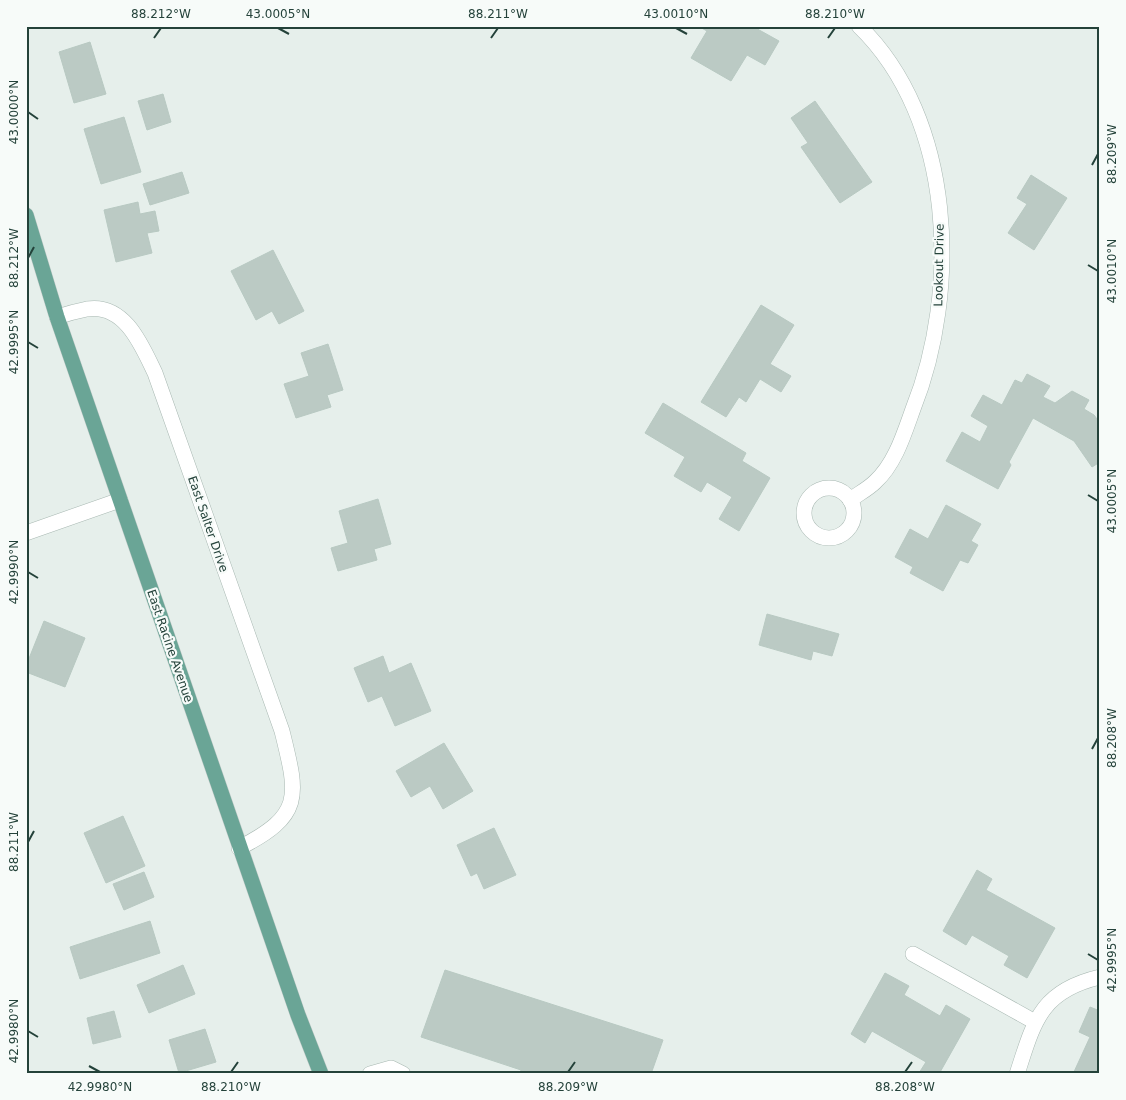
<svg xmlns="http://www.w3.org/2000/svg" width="1126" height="1100" font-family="'DejaVu Sans',sans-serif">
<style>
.building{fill:#bbcac4;stroke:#b8c9c2}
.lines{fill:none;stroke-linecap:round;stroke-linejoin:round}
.minor-casing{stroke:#a8b8b2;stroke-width:16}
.major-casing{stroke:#c2cac8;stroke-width:16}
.minor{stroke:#fff;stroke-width:15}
.major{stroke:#6aa596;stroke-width:15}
.ticks{fill:none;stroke:#24423a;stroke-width:2}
.labels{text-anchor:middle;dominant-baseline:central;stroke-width:4.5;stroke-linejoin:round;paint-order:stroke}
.street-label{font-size:12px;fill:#24423a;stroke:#f7fbf9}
.neatline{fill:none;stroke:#24423a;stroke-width:2}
.ticks-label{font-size:12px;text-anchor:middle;fill:#24423a}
</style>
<rect width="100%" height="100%" fill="#e6efeb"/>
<g class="building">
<path d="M698,26H752L779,41L765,65L747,55L731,81L691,58L707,31Z"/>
<path d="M90,42L106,94L74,103L59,52Z"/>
<path d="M163,94L171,122L147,130L138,101Z"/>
<path d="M815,101L872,182L840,203L801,147L808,143L791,118Z"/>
<path d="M124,117L141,172L101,184L84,129Z"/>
<path d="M182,172L189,193L150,205L143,184Z"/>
<path d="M1031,175L1067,198L1034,250L1008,233L1027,204L1017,198Z"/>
<path d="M138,202L140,214L155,211L159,231L147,233L152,253L116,262L104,210Z"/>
<path d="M273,250L304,311L279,324L272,311L256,320L231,271Z"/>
<path d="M761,305L794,325L770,364L791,376L781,392L760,379L746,402L739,397L726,417L701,402Z"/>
<path d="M328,344L343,390L327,395L331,407L296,418L284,384L309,376L301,353Z"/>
<path d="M1027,374L1050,386L1043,397L1055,403L1072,391L1089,400L1084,409L1094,415L1100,423V462L1092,467L1074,441L1033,418L1009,462L1011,465L998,489L946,461L962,432L980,442L988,426L971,416L983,395L1002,405L1015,380L1022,383Z"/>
<path d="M663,403L746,453L742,461L770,478L739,531L719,519L732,497L707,482L701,492L674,476L685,457L645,433Z"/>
<path d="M378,499L391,544L374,549L377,560L338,571L331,548L348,543L339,511Z"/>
<path d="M946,505L981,524L971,541L978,545L968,563L960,560L943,591L910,573L913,567L895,557L910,529L928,539Z"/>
<path d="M767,614L839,634L832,656L813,651L811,660L759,645Z"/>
<path d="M44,621L85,638L65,687L26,672V666Z"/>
<path d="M383,656L389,673L411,663L431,711L395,726L382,696L368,702L354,668Z"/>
<path d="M444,743L473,791L443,809L430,786L411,797L396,771Z"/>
<path d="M123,816L145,866L106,883L84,833Z"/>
<path d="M494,828L516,875L484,889L477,873L471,876L457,845Z"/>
<path d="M977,870L992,879L986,890L1055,928L1027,978L1004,965L1009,956L972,935L966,945L943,931Z"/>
<path d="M144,872L154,897L124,910L113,884Z"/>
<path d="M150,921L160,953L80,979L70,947Z"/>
<path d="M183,965L195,994L149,1013L137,985Z"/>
<path d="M445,970L663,1040L651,1074H520L521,1070L421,1037Z"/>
<path d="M885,973L909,986L904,995L940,1016L946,1005L970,1019L939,1074L919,1073L926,1062L872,1031L865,1043L851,1034Z"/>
<path d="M1090,1007L1100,1011V1074H1073L1090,1037L1079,1032Z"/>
<path d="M114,1011L121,1037L93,1044L87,1018Z"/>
<path d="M205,1029L216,1062L179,1073L169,1040Z"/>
</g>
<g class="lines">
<defs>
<g id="minor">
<path d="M57,317C66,314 77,311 87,309C125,303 142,346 155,373L282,731C298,796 304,815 239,848"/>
<circle cx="829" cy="513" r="25"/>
<path d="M850,500C858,494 868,489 875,482C895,464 904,434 913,409C960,291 955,119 859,26"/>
<path d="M26,533L120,500"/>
<path d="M913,954L1035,1022"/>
<path d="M370,1074L391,1068L403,1074"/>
<path d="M1017,1074C1034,1022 1040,991 1100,977"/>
</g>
<path id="major" d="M26,215L57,317L298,1015L321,1074"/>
</defs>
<use href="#minor" class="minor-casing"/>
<use href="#major" class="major-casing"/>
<use href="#minor" class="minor"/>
<use href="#major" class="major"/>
</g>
<path class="ticks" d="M278,28L289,34M676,28L687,34M154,38L161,28M491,38L498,28M828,38L835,28M28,112L38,119M1092,165L1098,154M28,258L34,247M1088,265L1098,271M28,342L38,348M1088,495L1098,501M28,572L38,578M1092,749L1098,738M28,842L34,831M1088,954L1098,960M28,1031L38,1037M89,1066L100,1072M231,1072L238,1062M568,1072L575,1062M905,1072L912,1062"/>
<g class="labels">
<g class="street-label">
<text transform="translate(939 265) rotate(-89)">Lookout Drive</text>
<text transform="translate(208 524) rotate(71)">East Salter Drive</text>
<text transform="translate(170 646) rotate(71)">East Racine Avenue</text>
</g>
</g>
<rect width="1126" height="1100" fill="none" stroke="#f7fbf9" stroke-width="55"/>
<rect x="28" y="28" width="1070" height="1044" class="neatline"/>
<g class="ticks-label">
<text x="161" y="18">88.212°W</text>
<text x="278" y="18">43.0005°N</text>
<text x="498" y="18">88.211°W</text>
<text x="676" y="18">43.0010°N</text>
<text x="835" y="18">88.210°W</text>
<text transform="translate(14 112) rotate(-90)" y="4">43.0000°N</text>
<text transform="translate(1112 154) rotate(-90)" y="4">88.209°W</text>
<text transform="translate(14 258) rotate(-90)" y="4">88.212°W</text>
<text transform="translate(1112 271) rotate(-90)" y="4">43.0010°N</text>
<text transform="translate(14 342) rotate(-90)" y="4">42.9995°N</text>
<text transform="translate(1112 501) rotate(-90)" y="4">43.0005°N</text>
<text transform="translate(14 572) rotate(-90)" y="4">42.9990°N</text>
<text transform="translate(1112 738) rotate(-90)" y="4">88.208°W</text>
<text transform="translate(14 842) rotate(-90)" y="4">88.211°W</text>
<text transform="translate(1112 960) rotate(-90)" y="4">42.9995°N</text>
<text transform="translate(14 1031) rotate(-90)" y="4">42.9980°N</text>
<text x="100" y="1091">42.9980°N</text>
<text x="231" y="1091">88.210°W</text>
<text x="568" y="1091">88.209°W</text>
<text x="905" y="1091">88.208°W</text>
</g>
</svg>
